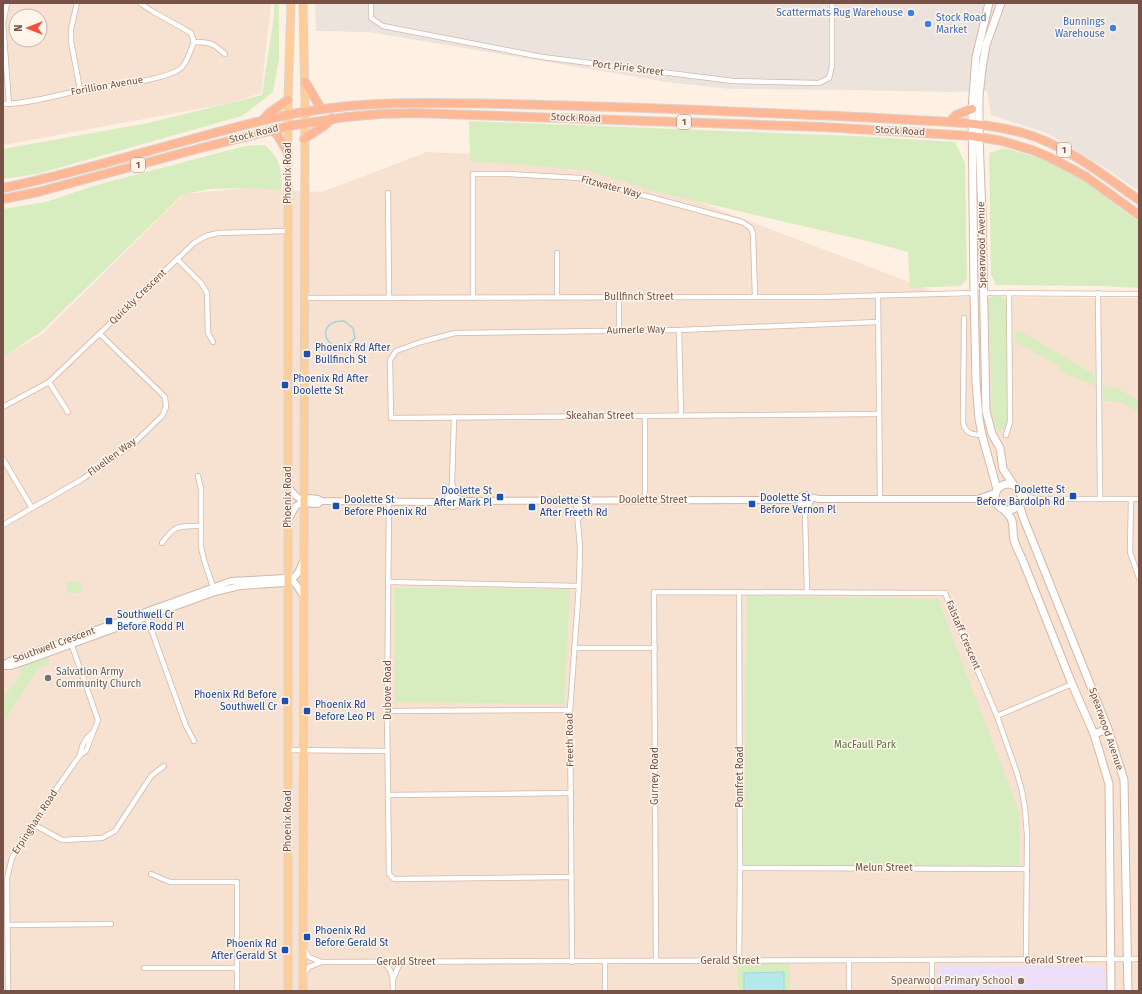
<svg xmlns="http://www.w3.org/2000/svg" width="1142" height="994" font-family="'Fira Sans',sans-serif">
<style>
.residential{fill:#f7e1d0;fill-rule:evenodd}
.industrial{fill:#ede3dd}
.education{fill:#eddffa}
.green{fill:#d7edbf}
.water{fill:#b5e8ea;stroke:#9ad9dc}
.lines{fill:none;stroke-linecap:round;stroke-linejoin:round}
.stream{stroke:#9ad9dc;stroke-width:1.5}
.minor-casing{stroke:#d2b8aa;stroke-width:6}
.tertiary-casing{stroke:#d2b8aa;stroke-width:8}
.secondary-casing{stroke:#d6b7a7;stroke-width:9}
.primary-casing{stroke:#dcd2cf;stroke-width:9}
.trunk-casing{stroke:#dcd2cf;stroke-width:10}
.minor{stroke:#fff;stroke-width:4.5}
.tertiary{stroke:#fff;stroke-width:6}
.secondary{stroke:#fff;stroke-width:7}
.primary{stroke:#ffce98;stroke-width:7}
.trunk{stroke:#feb896;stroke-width:8}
.shop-dot{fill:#3f7fe0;stroke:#fff5ea;stroke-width:1.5}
.transit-dot{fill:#1a4fb4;stroke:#fff5ea;stroke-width:1.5}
.worship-dot{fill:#6b7280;stroke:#fff5ea;stroke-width:1.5}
.education-dot{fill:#8d6e63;stroke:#fff5ea;stroke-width:1.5}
.labels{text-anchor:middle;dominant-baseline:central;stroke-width:3;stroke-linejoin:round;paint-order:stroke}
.shield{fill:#fff5ea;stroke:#a08377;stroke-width:1}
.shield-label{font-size:9px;font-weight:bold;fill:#785246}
.shop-label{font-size:10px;fill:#366cbe;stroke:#fff5ea;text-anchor:end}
.street-label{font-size:10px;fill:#785246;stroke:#fff5ea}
.transit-label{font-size:10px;fill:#164399;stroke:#fff5ea;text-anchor:start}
.worship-label{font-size:10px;fill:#5b616d;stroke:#fff5ea;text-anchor:start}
.park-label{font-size:10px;fill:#547a3b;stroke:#fff5ea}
.education-label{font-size:10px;fill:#785e54;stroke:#fff5ea;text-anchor:end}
</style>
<rect width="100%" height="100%" fill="#fef0e2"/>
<g class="residential">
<path d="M3,3H271L261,93L230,103L3,145ZM16,16H40V40H16Z"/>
<path d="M427,152L587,159L948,297L1139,298V991H3V357L42,334L184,194L245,188L322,192Z"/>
</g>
<path class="industrial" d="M315,3H1139V191L1102,166L1049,134L991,115L987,91L950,92L857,90L730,89L667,82L369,32L316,31Z"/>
<path class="education" d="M937,966H1099L1105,971V991H938Z"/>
<g class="green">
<path d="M274,3H279V59L273,92L242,116L37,174L3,179V149L148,123L262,95L274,15Z"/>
<path d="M469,121L855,136L955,142L965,163L967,279L961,286L910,288L908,252L867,241L657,192L586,170L470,161Z"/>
<path d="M265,145C282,162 281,168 282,190L245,188L209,189L182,195L41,332L3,357V209L46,202L93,186L222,152L245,146Z"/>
<path d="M1004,148L1037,157L1072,172L1139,222V288L1101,286L996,285L991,275L989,153Z"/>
<path d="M993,296H1000L1005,299L1007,303V422L1004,428L998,432C989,413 991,389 991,368C990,345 989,322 988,300Z"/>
<path d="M1015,331H1020L1094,374L1095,386L1059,370V366L1015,342Z"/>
<path d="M1103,384L1109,387L1117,388L1139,401V412L1118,401H1103Z"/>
<rect x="67" y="582" width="15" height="11"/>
<path d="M394,588L570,589L564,704L395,702Z"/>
<path d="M747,596L938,599L1020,814L1019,866H743Z"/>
<path d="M48,656L50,664L38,668L3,723V698L21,674L19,667Z"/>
<path d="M737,964H790V991H738Z"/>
</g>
<path class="water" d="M784,972V991H744V973Z"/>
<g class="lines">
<path class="stream" d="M344,321L353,328L355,338C336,362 312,330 335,322C338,321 342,321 344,321Z"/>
<defs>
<g id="minor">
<path d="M7,3L3,23L9,104"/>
<path d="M77,3L71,29V41L80,90"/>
<path d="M140,3L152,11L191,33L194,42"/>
<path d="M371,3V18L383,26L542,57L733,81L819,83L829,78L832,66V3"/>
<path d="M194,42C210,42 213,43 225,54"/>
<path d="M3,104C28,104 53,96 78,91C99,87 169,81 182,67C187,62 191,49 194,42"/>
<path d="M388,193L389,297"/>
<path d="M177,259L201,283L207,293L208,333L213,342"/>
<path d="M983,293L1139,294"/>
<path d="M1098,293L1100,499"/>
<path d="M878,295L880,499"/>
<path d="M557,297V253"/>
<path d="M619,297V330"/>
<path d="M304,298L821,297L974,293"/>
<path d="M473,298V174H507L580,178L742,222L751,228L753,234L755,296"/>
<path d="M964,318L963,422C965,433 972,435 982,435"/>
<path d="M878,322L679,330L455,333L421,342L396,351L390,360L391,418L879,414"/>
<path d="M679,330L681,415"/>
<path d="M49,382L68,412"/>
<path d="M3,407L49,382L194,243L206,236L218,233L288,231"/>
<path d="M645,416V500"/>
<path d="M1006,435L1010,422L1009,293"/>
<path d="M3,459L32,508L81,480L133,444L162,416L166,407L165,397L100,334"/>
<path d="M198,476L201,489V547L204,560L214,590"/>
<path d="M453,485L455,497"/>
<path d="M1021,495L1036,499"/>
<path d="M450,497L452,483L454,417"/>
<path d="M1131,499L1130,552L1139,578"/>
<path d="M389,502L387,711L389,874L394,879L571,877"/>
<path d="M1020,503L1037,499H1139"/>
<path d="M802,504L805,514L807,592"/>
<path d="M805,514L808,504"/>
<path d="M578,520L581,516V501"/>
<path d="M3,525L32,508"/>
<path d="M162,543C175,524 180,526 201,526"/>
<path d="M389,582L579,586"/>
<path d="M739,592L740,868L739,962"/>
<path d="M146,615L186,726L194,741"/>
<path d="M574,648H655"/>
<path d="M387,711L570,710"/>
<path d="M997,716L1072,684"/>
<path d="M288,750L387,751"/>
<path d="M80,755C82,745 84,740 92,733"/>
<path d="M388,795L571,793"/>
<path d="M33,824L62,840L102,838L115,831L151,776L164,766"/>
<path d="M740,868L1027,869"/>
<path d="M151,874L170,882H237V991"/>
<path d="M7,925L111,924"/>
<path d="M304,949L309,957L321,962"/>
<path d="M932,960V991"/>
<path d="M656,961L654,592L945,593L997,716L1017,773L1022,791L1025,809L1027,835L1026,961"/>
<path d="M572,962L570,710L579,586L580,547L576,501"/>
<path d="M384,963C393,970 393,980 393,991"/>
<path d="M144,968H237"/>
<path d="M303,975L309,967L321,962L1139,959"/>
<path d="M393,979L399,965L404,963"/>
<path d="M8,991L7,878L12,858L41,811L80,755L86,751L98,720L71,643"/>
<path d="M605,991V962"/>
<path d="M849,991V961"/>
</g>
<g id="tertiary">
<path d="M288,486C295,497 305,505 318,504L321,501"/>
<circle cx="805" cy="500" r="5"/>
<circle cx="452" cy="501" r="5"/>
<path d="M809,497L819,499H977L996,503"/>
<path d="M456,498L466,501L766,500H792L801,497"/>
<path d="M980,498L995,493"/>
<path d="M288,520L296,506L310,498L318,499L321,501L436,502L449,504"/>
<path d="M3,665L10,661L231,581L286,578L295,583L304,597"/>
<path d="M3,666H11L26,661L215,592L240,586L285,583C288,581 290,580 293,578C299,574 301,567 303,561"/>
</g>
<g id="secondary">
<path d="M989,3L976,57L972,109L974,293L976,382L979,419L982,435L997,489"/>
<path d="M1001,3L986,45L982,69L979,96V137L982,214L986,411L992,434L1000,448L1003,469L1013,484"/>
<circle cx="1008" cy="497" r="13"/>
<path d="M1019,504L1023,517L1108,729L1124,780L1128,991"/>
<path d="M1003,509C1017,522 1011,524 1014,540C1016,547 1020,554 1023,561L1072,684L1094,734L1109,784L1111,991"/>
<path d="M1094,734L1108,729"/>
</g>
<g id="primary">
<path d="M303,3L305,103L303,991"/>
<path d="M288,991V100L291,3"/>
</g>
<g id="trunk">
<path d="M305,82C312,91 315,101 322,109"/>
<path d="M263,120L269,113L288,100"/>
<path d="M950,122L956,115L972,109"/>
<path d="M273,130L278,136L288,153"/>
<path d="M304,139C314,131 324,129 332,118"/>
<path d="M3,188C72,174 139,153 207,135C241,126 275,116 310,111C376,100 442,103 509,104C595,106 680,109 766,113C815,115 864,117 913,120C950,122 987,123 1023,133C1066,145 1103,175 1139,200"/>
<path d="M3,199L38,192L201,148L289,126L346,117L380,114L414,113L822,127L972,136L1002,141L1032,150L1049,157L1085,176L1139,215"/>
</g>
</defs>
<use href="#minor" class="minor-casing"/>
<use href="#tertiary" class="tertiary-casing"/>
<use href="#secondary" class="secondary-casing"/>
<use href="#primary" class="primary-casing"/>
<use href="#trunk" class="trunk-casing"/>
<use href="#minor" class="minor"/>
<use href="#tertiary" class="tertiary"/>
<use href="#secondary" class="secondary"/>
<use href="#primary" class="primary"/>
<use href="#trunk" class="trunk"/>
</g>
<g class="shop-dot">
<circle cx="911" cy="13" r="4"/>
<circle cx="928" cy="24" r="4"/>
<circle cx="1113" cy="28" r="4"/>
</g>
<g class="transit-dot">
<rect x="303" y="350" width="8" height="8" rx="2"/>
<rect x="281" y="381" width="8" height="8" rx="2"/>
<rect x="1069" y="492" width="8" height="8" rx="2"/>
<rect x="496" y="493" width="8" height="8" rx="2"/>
<rect x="748" y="500" width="8" height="8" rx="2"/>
<rect x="332" y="502" width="8" height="8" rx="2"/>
<rect x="528" y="503" width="8" height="8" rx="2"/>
<rect x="105" y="617" width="8" height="8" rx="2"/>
<rect x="281" y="697" width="8" height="8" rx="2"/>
<rect x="303" y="707" width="8" height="8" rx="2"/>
<rect x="303" y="933" width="8" height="8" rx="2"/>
<rect x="281" y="946" width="8" height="8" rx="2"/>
</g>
<circle class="worship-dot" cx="48" cy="678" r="4"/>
<circle class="education-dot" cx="1021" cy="981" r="4"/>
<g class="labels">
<g class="shield">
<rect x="677" y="115" width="14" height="14" rx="3"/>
<rect x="1057" y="143" width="14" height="14" rx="3"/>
<rect x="131" y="158" width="14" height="14" rx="3"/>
</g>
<g class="shield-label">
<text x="684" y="122">1</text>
<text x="1064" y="150">1</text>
<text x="138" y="165">1</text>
</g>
<g class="shop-label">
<text x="903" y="13">Scattermats Rug Warehouse</text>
<text x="936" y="18" text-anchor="start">Stock Road<tspan x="936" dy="12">Market</tspan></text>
<text x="1105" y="22">Bunnings<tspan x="1105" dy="12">Warehouse</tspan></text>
</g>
<g class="street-label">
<text transform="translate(628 68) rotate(7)">Port Pirie Street</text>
<text transform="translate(107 86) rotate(-10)">Forillion Avenue</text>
<text transform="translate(576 118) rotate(2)">Stock Road</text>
<text transform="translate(900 131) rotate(3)">Stock Road</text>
<text transform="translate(254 134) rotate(-14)">Stock Road</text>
<text transform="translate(288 173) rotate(-90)">Phoenix Road</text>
<text transform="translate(611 187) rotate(15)">Fitzwater Way</text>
<text transform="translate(982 245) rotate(-91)">Spearwood Avenue</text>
<text transform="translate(138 297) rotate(-44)">Quickly Crescent</text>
<text x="639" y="297">Bullfinch Street</text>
<text transform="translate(636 330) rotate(-1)">Aumerle Way</text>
<text x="600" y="416">Skeahan Street</text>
<text transform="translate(112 457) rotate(-36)">Fluellen Way</text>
<text transform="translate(288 497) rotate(-90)">Phoenix Road</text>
<text x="653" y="500">Doolette Street</text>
<text transform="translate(963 635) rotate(67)">Falstaff Crescent</text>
<text transform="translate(54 645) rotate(-20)">Southwell Crescent</text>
<text transform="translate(388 690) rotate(-90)">Dubove Road</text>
<text transform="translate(1106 729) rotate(71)">Spearwood Avenue</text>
<text transform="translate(570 740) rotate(-91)">Freeth Road</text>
<text transform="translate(655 776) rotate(-90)">Gurney Road</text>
<text transform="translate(740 777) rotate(-90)">Pomfret Road</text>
<text transform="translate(288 821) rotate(-90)">Phoenix Road</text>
<text transform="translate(35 822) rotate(-57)">Erpingham Road</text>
<text x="884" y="868">Melun Street</text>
<text transform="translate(1054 960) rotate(-1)">Gerald Street</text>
<text x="730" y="961">Gerald Street</text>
<text x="406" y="962">Gerald Street</text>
</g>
<g class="transit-label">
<text x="315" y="348">Phoenix Rd After<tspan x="315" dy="12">Bullfinch St</tspan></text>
<text x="293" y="379">Phoenix Rd After<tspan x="293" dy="12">Doolette St</tspan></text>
<text x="1065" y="490" text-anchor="end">Doolette St<tspan x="1065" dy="12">Before Bardolph Rd</tspan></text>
<text x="492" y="491" text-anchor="end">Doolette St<tspan x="492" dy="12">After Mark Pl</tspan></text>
<text x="760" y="498">Doolette St<tspan x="760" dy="12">Before Vernon Pl</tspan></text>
<text x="344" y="500">Doolette St<tspan x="344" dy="12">Before Phoenix Rd</tspan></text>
<text x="540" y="501">Doolette St<tspan x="540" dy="12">After Freeth Rd</tspan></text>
<text x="117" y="615">Southwell Cr<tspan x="117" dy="12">Before Rodd Pl</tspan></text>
<text x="277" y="695" text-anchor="end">Phoenix Rd Before<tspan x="277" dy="12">Southwell Cr</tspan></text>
<text x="315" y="705">Phoenix Rd<tspan x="315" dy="12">Before Leo Pl</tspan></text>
<text x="315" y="931">Phoenix Rd<tspan x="315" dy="12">Before Gerald St</tspan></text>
<text x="277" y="944" text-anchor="end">Phoenix Rd<tspan x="277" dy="12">After Gerald St</tspan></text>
</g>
<g class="worship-label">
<text x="56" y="672">Salvation Army<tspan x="56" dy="12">Community Church</tspan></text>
</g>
<g class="park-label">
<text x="865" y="745">MacFaull Park</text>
</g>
<g class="education-label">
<text x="1013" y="981">Spearwood Primary School</text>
</g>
</g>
<rect width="1142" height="994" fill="none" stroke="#785246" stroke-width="8"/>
<g transform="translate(28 28) rotate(270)"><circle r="19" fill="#fff5ea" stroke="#c9b4a8"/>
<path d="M0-3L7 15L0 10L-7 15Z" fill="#f3513c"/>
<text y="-6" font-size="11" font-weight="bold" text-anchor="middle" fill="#785246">N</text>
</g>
</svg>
